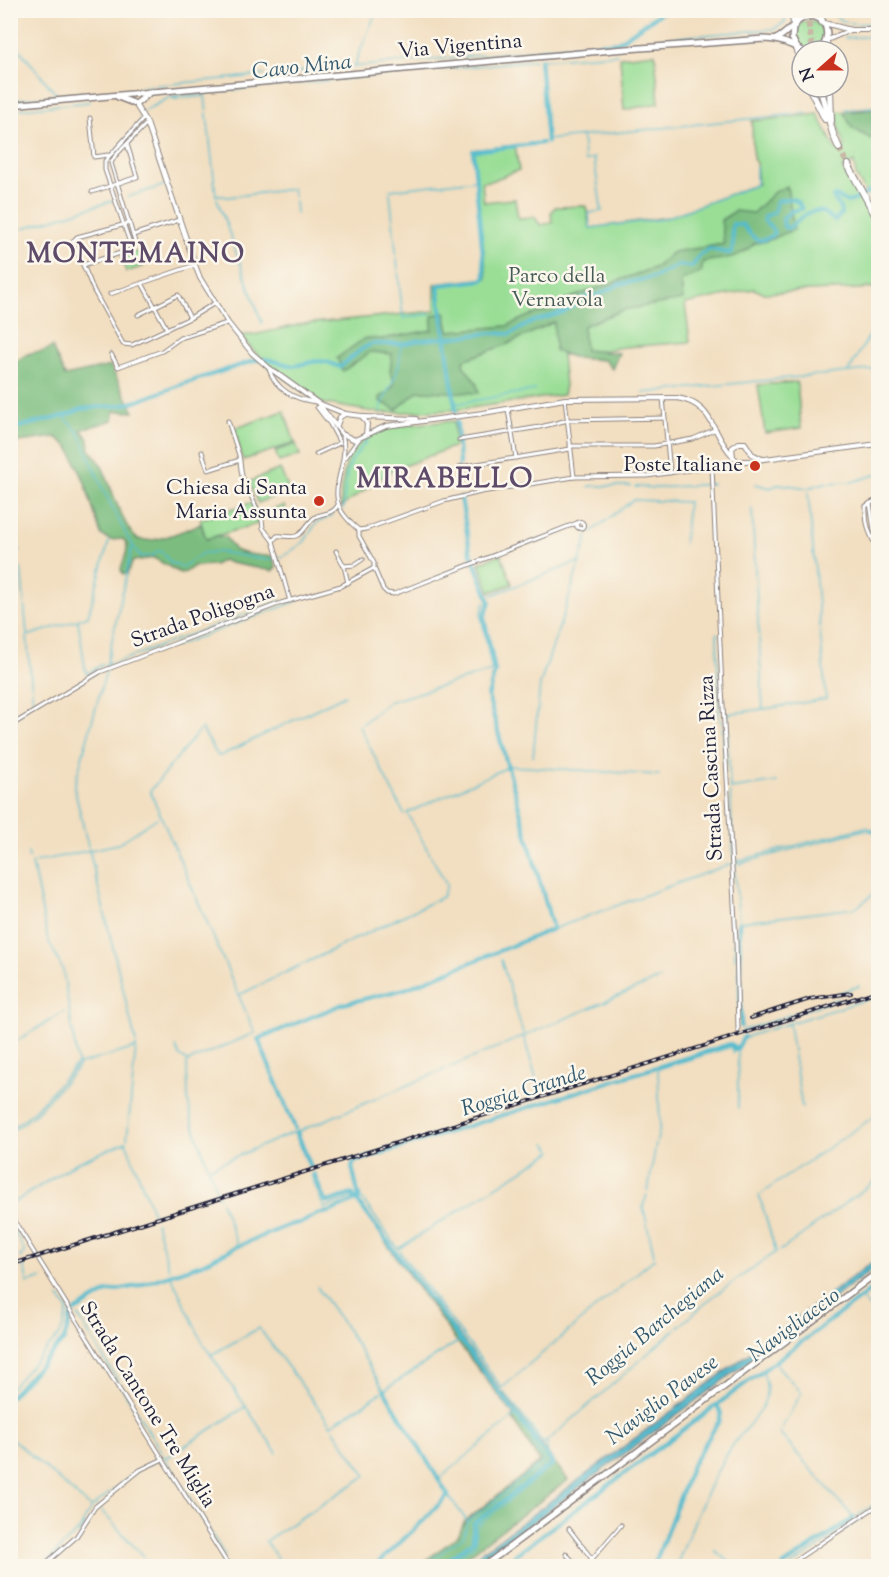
<svg xmlns="http://www.w3.org/2000/svg" width="889" height="1577" font-family="'Sorts Mill Goudy',serif">
<style>
.green{fill:#9ade96;stroke:#5e8068;stroke-width:1.5}
.forest{fill:#7bbd7f;stroke:#4e705d;stroke-width:1.5}
.water{fill:#51bbce;stroke:#3a6e84;stroke-width:1.5}
.lines{fill:none;stroke-linecap:round;stroke-linejoin:round}
.stream{stroke:#51bbce;stroke-width:1.5}
.canal{stroke:#51bbce;stroke-width:4}
.trunk-tunnel{stroke:#c8b8a5;stroke-width:6;stroke-dasharray:6 3;stroke-linecap:butt}
.minor-casing{stroke:#8a807e;stroke-width:5}
.tertiary-casing{stroke:#8a807e;stroke-width:6}
.primary-casing{stroke:#8a807e;stroke-width:8}
.trunk-casing{stroke:#8a807e;stroke-width:8}
.minor{stroke:#fff;stroke-width:3}
.tertiary{stroke:#fff;stroke-width:4}
.primary{stroke:#fff;stroke-width:5}
.trunk{stroke:#fff;stroke-width:6}
.rail-casing{stroke:#22223b;stroke-width:4}
.rail{stroke:#fbf7ec;stroke-width:1.5;stroke-dasharray:4.5;stroke-linecap:butt}
.poi-dot{fill:#c8321e;stroke:#fbf7ec;stroke-width:2}
.labels{text-anchor:middle;dominant-baseline:central;stroke-width:5;stroke-linejoin:round;paint-order:stroke}
.street-label{font-size:21px;fill:#22223b;stroke:#fbf7ec}
.park-label{font-size:21px;fill:#465a56;stroke:#fbf7ec}
.poi-label{font-size:21px;fill:#22223b;stroke:#fbf7ec;text-anchor:end}
.water-label{font-size:22px;font-style:italic;fill:#32586e;stroke:#fbf7ec}
.district-label{font-size:27px;font-weight:bold;letter-spacing:1.5px;fill:#5e4b6a;stroke:#fbf7ec}
</style>
<rect width="100%" height="100%" fill="#fbf7ec"/>
<filter id="ink" filterUnits="userSpaceOnUse"><feTurbulence type="fractalNoise" baseFrequency=".0167" numOctaves="2"/><feDisplacementMap in="SourceGraphic" scale="12" xChannelSelector="R" yChannelSelector="G"/><feConvolveMatrix kernelMatrix="1 2 1 2 8 2 1 2 1" color-interpolation-filters="sRGB"/></filter>
<filter id="wash" filterUnits="userSpaceOnUse"><feTurbulence type="fractalNoise" baseFrequency=".008" numOctaves="4" result="noise"/><feDisplacementMap in="SourceGraphic" scale="24" xChannelSelector="R" yChannelSelector="G"/><feGaussianBlur stdDeviation="1.35" result="paint"/><feColorMatrix in="noise" values="0 0 0 0 0 0 0 0 0 0 0 0 0 0 0 0 0 1.4 0 .05"/><feComposite in="paint" operator="in"/></filter>
<g filter="url(#wash)">
<rect width="100%" height="100%" fill="#f2dec0"/>
<g class="green">
<circle cx="809" cy="35" r="14"/>
<path d="M655,53L659,103L624,110L620,57Z"/>
<path d="M878,108V211L875,209L856,176L854,162L842,169L851,180L876,226L878,225V288L763,293L754,289L685,304L690,342L624,347L580,354L562,355L565,385L563,395L456,410L380,413L321,403L268,366L239,335H253L303,324L435,311V284L487,278L472,150L515,145L519,170L491,181L482,182L484,202L515,199L518,218L535,217L540,225L552,223L551,213L555,207L586,206L590,228L668,217L758,184L756,163L753,158L752,121L818,114L836,150L845,146L839,129L837,112Z"/>
<path d="M139,251L144,266L126,272L122,257Z"/>
<path d="M797,382L801,428L765,433L758,385Z"/>
<path d="M284,411L295,443L243,460L233,429Z"/>
<path d="M454,421L455,446L391,471L341,507C340,497 341,489 343,479C350,421 409,425 454,421Z"/>
<path d="M296,444L300,455L279,462L275,451Z"/>
<path d="M280,469L289,490L258,503L249,482Z"/>
<path d="M253,502L260,523L206,539L200,519Z"/>
<path d="M284,506L287,514L270,520L267,511Z"/>
<path d="M501,554L512,584L490,592L479,563Z"/>
</g>
<g class="forest">
<path d="M878,109V140H873L852,128L844,112Z"/>
<path d="M787,186L794,230C779,234 770,243 755,243C736,261 727,257 703,262L701,273L681,280L683,300L623,310L583,326L585,350L619,353L612,369L604,360L575,358L555,351L554,322L508,344L464,360L463,365L476,382L479,393L418,391L396,410L380,401V397L390,391L395,383L390,372L392,354L371,352L343,371L337,358L365,338L381,339L432,330V316L445,312L449,331L507,326L526,317L554,308L570,298L656,267L673,252L724,244L721,220L735,211L753,213L774,192Z"/>
<path d="M52,347L65,376L110,366L134,412L114,411L113,420L81,430L89,439L90,451C101,460 105,473 110,486C114,497 128,535 138,539C154,545 186,529 201,524L206,539L217,536L225,537C229,541 231,545 234,549C239,554 264,556 272,556L276,567L273,571L230,563L223,560L214,565L194,566L186,572L180,573L154,558L133,561L127,574H123L121,570C123,558 132,548 123,539L110,540L101,535L84,480L69,447L56,437L11,443V363C19,361 21,357 28,354C39,350 40,355 52,347Z"/>
<path d="M386,1243L391,1245L568,1480L454,1566H419L459,1535L464,1522L540,1462L513,1419V1414L452,1335Z"/>
</g>
<path class="water" d="M878,1258V1265L491,1553L473,1566H463Z"/>
<g class="lines">
<g class="stream">
<path d="M830,10C841,27 861,24 878,23"/>
<path d="M10,38L56,94L54,96L10,100"/>
<path d="M845,38L878,36"/>
<path d="M656,39L774,29L785,22V10"/>
<path d="M539,60L617,54"/>
<path d="M354,66L377,10"/>
<path d="M351,67L539,50"/>
<path d="M295,72L348,67"/>
<path d="M137,90L140,87L264,75"/>
<path d="M172,96L174,99L205,96L216,196"/>
<path d="M20,109L89,102"/>
<path d="M846,109H849"/>
<path d="M851,109L878,106"/>
<path d="M144,111L172,96L535,60"/>
<path d="M140,117V118"/>
<path d="M582,137L584,156"/>
<path d="M546,140L806,113"/>
<path d="M585,159V161L594,158L601,207L602,211L589,213L590,228L663,219L756,185V167"/>
<path d="M390,190L475,180"/>
<path d="M390,193L403,318L430,314"/>
<path d="M217,195L228,197L292,189L294,197"/>
<path d="M128,197L165,185"/>
<path d="M217,199L262,323"/>
<path d="M295,202L296,213"/>
<path d="M24,228L112,201"/>
<path d="M10,233L21,229"/>
<path d="M849,372L878,369"/>
<path d="M820,375L848,372L878,321"/>
<path d="M643,393L818,375"/>
<path d="M455,404L535,390"/>
<path d="M380,411C384,394 396,381 399,364C401,357 399,351 402,344"/>
<path d="M64,416L79,433L104,491L129,540L140,556C147,557 153,557 158,551L162,552L170,562L182,567L203,553L219,552L268,560L284,556L304,542L316,523L332,516"/>
<path d="M15,429L11,446L19,551"/>
<path d="M756,484L770,488L780,484L808,488L824,483L852,482L878,474"/>
<path d="M589,487L591,486H631"/>
<path d="M635,487L658,488L712,484"/>
<path d="M808,492L820,627"/>
<path d="M343,509L347,473L352,460L368,439"/>
<path d="M752,509L755,565"/>
<path d="M590,533L633,500L688,502L684,543"/>
<path d="M10,539L15,538"/>
<path d="M755,567L759,635"/>
<path d="M21,568L27,635"/>
<path d="M492,595L578,562"/>
<path d="M79,619L88,616L109,541"/>
<path d="M717,633L719,718L722,722L725,764"/>
<path d="M759,638L763,709L727,714L730,789L777,782"/>
<path d="M175,646L297,601"/>
<path d="M106,668L132,547"/>
<path d="M33,703L27,636L78,620L86,674L102,665L112,664L281,601"/>
<path d="M764,709L826,699L820,630"/>
<path d="M362,724L388,702L492,671L481,615L485,602"/>
<path d="M359,726L404,814"/>
<path d="M201,728L218,756H220L345,695"/>
<path d="M199,731L150,791L255,1033L252,1034"/>
<path d="M533,757L540,684L564,613L588,535"/>
<path d="M730,793L734,861"/>
<path d="M878,832L866,827L734,862L739,922L856,908L878,890"/>
<path d="M88,846L74,787L106,671"/>
<path d="M89,849L136,1043"/>
<path d="M28,853L29,858"/>
<path d="M35,862L118,844L157,818"/>
<path d="M738,864L863,830L872,831L878,835"/>
<path d="M734,928L735,959"/>
<path d="M553,929L730,864"/>
<path d="M501,960L523,1033"/>
<path d="M839,993L859,986"/>
<path d="M239,995L442,897L447,885L407,813L510,766L659,775"/>
<path d="M789,1025L802,1108"/>
<path d="M742,1031L838,999"/>
<path d="M524,1037L539,1089"/>
<path d="M744,1039L751,1035L878,996"/>
<path d="M10,1045L64,1012"/>
<path d="M176,1047L180,1056L187,1061"/>
<path d="M738,1053V1108"/>
<path d="M10,1129L31,1114L76,1065L136,1048"/>
<path d="M10,1132L33,1116L78,1067L63,970L48,940L32,863"/>
<path d="M297,1132L661,978"/>
<path d="M127,1139L136,1046"/>
<path d="M657,1141L660,1126L658,1069L731,1047L733,1053"/>
<path d="M546,1143L551,1149"/>
<path d="M209,1168L294,1132L309,1168"/>
<path d="M311,1175L324,1208L355,1197"/>
<path d="M648,1191L656,1143"/>
<path d="M762,1193L878,1114"/>
<path d="M647,1195L643,1206L654,1255"/>
<path d="M358,1196L361,1195"/>
<path d="M219,1197L192,1122L188,1100L187,1062L250,1035"/>
<path d="M362,1199L398,1249L553,1151"/>
<path d="M221,1202L236,1241V1247"/>
<path d="M10,1205L76,1163L126,1142L154,1216"/>
<path d="M10,1223L25,1252L20,1256L21,1258"/>
<path d="M156,1223L169,1269"/>
<path d="M780,1251L878,1179"/>
<path d="M400,1252L502,1388L525,1368"/>
<path d="M23,1264L28,1283L42,1278"/>
<path d="M171,1276L203,1343L277,1453"/>
<path d="M317,1287L348,1331L384,1390L459,1341"/>
<path d="M861,1298L878,1318"/>
<path d="M78,1316L225,1556"/>
<path d="M211,1355L259,1328L331,1425L381,1393"/>
<path d="M774,1362L799,1390"/>
<path d="M527,1366L655,1258"/>
<path d="M10,1389L61,1333L68,1310L59,1297"/>
<path d="M504,1392L544,1444L715,1295L776,1252L759,1195"/>
<path d="M802,1392L779,1433L854,1518L878,1502"/>
<path d="M333,1429L366,1476"/>
<path d="M10,1437L91,1508"/>
<path d="M166,1458L245,1407"/>
<path d="M144,1467L159,1458"/>
<path d="M438,1480L517,1414L537,1439L538,1438"/>
<path d="M448,1495L467,1521"/>
<path d="M98,1507L152,1566"/>
<path d="M79,1535L86,1524"/>
<path d="M265,1541L364,1477"/>
<path d="M267,1543L282,1566"/>
<path d="M714,1550L735,1566"/>
<path d="M48,1560L79,1530L91,1508L137,1471"/>
<path d="M221,1560L225,1566"/>
<path d="M45,1566L60,1553"/>
<path d="M423,1566L464,1536L467,1522L544,1462L532,1444L534,1440"/>
<path d="M445,1566L475,1544L476,1527L555,1464L548,1454L546,1441"/>
<path d="M676,1566C693,1526 707,1485 731,1448C740,1433 757,1419 764,1403C768,1392 767,1381 762,1371"/>
<path d="M791,1566L878,1507"/>
</g>
<g class="canal">
<path d="M539,53V50L618,42L665,10"/>
<path d="M540,59L547,142"/>
<path d="M476,181L473,151L542,143"/>
<path d="M447,338L490,333L510,334L532,322L564,312L584,298L598,295L620,284L655,277L678,265L692,267L700,255L710,249L728,253L731,252C736,243 730,233 733,224L743,225C752,237 758,247 774,234C773,226 768,226 764,220V217L774,212L777,201C789,197 797,197 802,209L791,211L783,218L784,227L788,228C800,221 812,203 827,215C830,217 832,219 835,221L841,214L840,208L833,197L836,196L847,202L855,200L878,187"/>
<path d="M456,412L438,287L439,285L483,280L485,277L476,184"/>
<path d="M457,422L459,464"/>
<path d="M10,429L68,415L81,409L122,405L138,401L180,385L256,360L266,359L293,366L317,361L327,362L340,367L362,349L371,344H402L421,340L442,338"/>
<path d="M456,481L458,469"/>
<path d="M739,922L741,1026"/>
<path d="M737,1049L744,1037"/>
<path d="M295,1128L258,1039L343,1004L405,989L553,929L488,696L495,671L484,617L490,602L470,551L461,498"/>
<path d="M297,1132L311,1167"/>
<path d="M314,1174L325,1201L328,1202L352,1194L355,1198"/>
<path d="M359,1197L352,1167L354,1162L730,1044L733,1045L735,1050"/>
<path d="M358,1202L552,1463L473,1524V1541L440,1566"/>
<path d="M75,1311L107,1292L137,1286L202,1264L236,1247L289,1225L303,1222L317,1214L329,1212L359,1199"/>
<path d="M10,1397L64,1340L72,1314"/>
<path d="M375,1566L424,1520L448,1495L384,1390"/>
<path d="M500,1566L878,1285"/>
<path d="M654,1566L692,1465L719,1421L721,1413L717,1405"/>
<path d="M783,1566L854,1518"/>
</g>
</g>
</g>
<g filter="url(#ink)">
<g class="lines">
<g class="trunk-tunnel">
<path d="M807,14L813,51"/>
<path d="M839,148L848,165"/>
</g>
<defs>
<g id="minor">
<path d="M90,118L94,157L108,155"/>
<path d="M92,192L137,177L127,144"/>
<path d="M130,223L77,237L73,241L94,291L123,344L132,345L190,318L215,303"/>
<path d="M133,235L179,220"/>
<path d="M133,246L130,243L105,170V161L144,118"/>
<path d="M83,265L130,250L135,242L111,163L115,156L147,123"/>
<path d="M142,283L167,329"/>
<path d="M110,294L195,265"/>
<path d="M138,315L178,295L190,318"/>
<path d="M111,354L118,367L162,351L180,338L227,323"/>
<path d="M269,369C275,389 295,400 316,402"/>
<path d="M663,398L670,473"/>
<path d="M565,399L574,477"/>
<path d="M508,409L516,458"/>
<path d="M228,421L239,455L242,476L262,520L263,528L273,541"/>
<path d="M342,434C351,466 324,490 345,516C349,521 353,526 359,530"/>
<path d="M459,440L540,427L568,420L665,418"/>
<path d="M570,446H654L693,439L716,429"/>
<path d="M202,452L208,470L240,460"/>
<path d="M316,454L340,443L330,424L317,407"/>
<path d="M345,458L359,439"/>
<path d="M459,467L570,449"/>
<path d="M712,467L722,688L736,940L738,1031"/>
<path d="M878,499L866,506C865,522 869,536 878,548"/>
<path d="M870,503L876,543"/>
<circle cx="580" cy="525" r="3.5"/>
<path d="M359,530L366,529L444,501L481,492L574,477L647,476L730,464L738,461"/>
<path d="M336,551L344,566L348,583"/>
<path d="M344,566L354,565L363,559"/>
<path d="M374,568L383,589L387,593L394,594L577,523"/>
<path d="M290,601L273,541L277,536C283,535 290,538 296,536C305,533 308,520 317,516C325,513 333,514 338,505"/>
<path d="M10,726L100,672L281,603L341,586L374,568V563L359,536V530"/>
<path d="M10,1214L35,1254"/>
<path d="M39,1260L229,1566"/>
<path d="M569,1529L592,1559"/>
<path d="M566,1554L578,1566"/>
<path d="M43,1566L76,1537L95,1507L140,1470L163,1459"/>
<path d="M586,1566L621,1525"/>
<path d="M787,1566L878,1505"/>
</g>
<g id="tertiary">
<path d="M824,23L851,30H878"/>
<path d="M827,40L848,31"/>
<path d="M135,104L147,123L195,265L200,278L228,323L252,353L268,367L318,403L342,434L355,440L366,435L367,424L362,416L346,414L318,403"/>
<path d="M364,417L416,419"/>
<path d="M337,425L340,417L345,414"/>
<path d="M366,435L386,426L483,413L565,399L677,398C714,404 711,433 732,455"/>
<path d="M762,459L752,454L745,443H739L732,448L733,457L738,461H749L878,444"/>
</g>
<g id="primary">
<path d="M793,28L792,38L796,46"/>
<path d="M776,39C789,33 796,19 806,17C828,12 834,41 817,51"/>
<path d="M118,97L136,104L148,94"/>
<path d="M10,105L613,50L764,39C779,39 790,43 802,51"/>
<path d="M484,1566L878,1272"/>
</g>
<g id="trunk">
<path d="M793,10L794,26"/>
<path d="M807,10V14"/>
<path d="M820,10L822,22"/>
<path d="M826,42L827,51"/>
<path d="M797,48L802,64"/>
<path d="M809,87L825,119"/>
<path d="M820,87L833,134L839,148"/>
<path d="M830,87L831,121"/>
<path d="M848,165L878,220"/>
</g>
</defs>
<use href="#minor" class="minor-casing"/>
<use href="#tertiary" class="tertiary-casing"/>
<use href="#primary" class="primary-casing"/>
<use href="#trunk" class="trunk-casing"/>
<use href="#minor" class="minor"/>
<use href="#tertiary" class="tertiary"/>
<use href="#primary" class="primary"/>
<use href="#trunk" class="trunk"/>
<defs>
<g id="rail">
<path d="M751,1018L810,999L851,993"/>
<path d="M10,1265L878,991"/>
</g>
</defs>
<use href="#rail" class="rail-casing"/>
<use href="#rail" class="rail"/>
</g>
</g>
<g class="poi-dot">
<circle cx="755" cy="466" r="6"/>
<circle cx="319" cy="501" r="6"/>
</g>
<g class="labels">
<g class="street-label">
<text transform="translate(460 47) rotate(-5)">Via Vigentina</text>
<text transform="translate(203 617) rotate(-20)">Strada Poligogna</text>
<text transform="translate(712 768) rotate(-93)">Strada Cascina Rizza</text>
<text transform="translate(147 1405) rotate(58)">Strada Cantone Tre Miglia</text>
</g>
<g class="park-label">
<text x="557" y="277">Parco della<tspan x="557" dy="24">Vernavola</tspan></text>
</g>
<g class="poi-label">
<text x="743" y="466">Poste Italiane</text>
<text x="307" y="489">Chiesa di Santa<tspan x="307" dy="24">Maria Assunta</tspan></text>
</g>
<g class="water-label">
<text transform="translate(302 68) rotate(-6)">Cavo Mina</text>
<text transform="translate(524 1092) rotate(-17)">Roggia Grande</text>
<text transform="translate(795 1326) rotate(-37)">Navigliaccio</text>
<text transform="translate(656 1327) rotate(-40)">Roggia Barchegiana</text>
<text transform="translate(663 1401) rotate(-37)">Naviglio Pavese</text>
</g>
<g class="district-label">
<text x="136" y="255">MONTEMAINO</text>
<text x="445" y="480">MIRABELLO</text>
</g>
</g>
<rect width="889" height="1577" fill="none" stroke="#fbf7ec" stroke-width="36"/>
<g transform="translate(820 69) rotate(249)"><circle r="28" fill="#fbf7ec" stroke="#a4a2a5" stroke-width="1.5"/>
<path d="M0-4.5L10 22L0 15L-10 22Z" fill="#c8321e"/>
<text y="-9" font-size="16" font-weight="bold" text-anchor="middle" fill="#22223b">N</text>
</g>
</svg>
